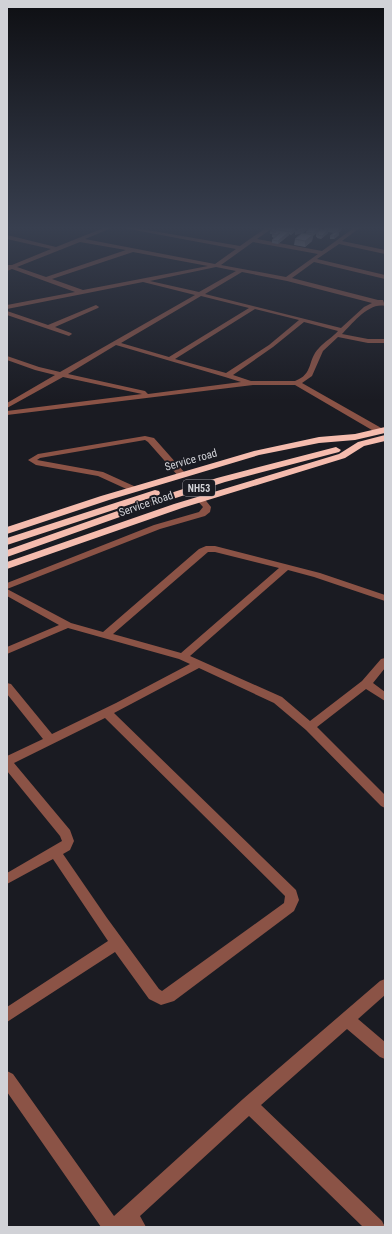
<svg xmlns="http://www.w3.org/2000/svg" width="392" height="1234" font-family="'Roboto Condensed',sans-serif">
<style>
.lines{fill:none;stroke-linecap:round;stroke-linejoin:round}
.minor{fill:#8b5346;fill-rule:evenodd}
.highway{fill:#f5bcae;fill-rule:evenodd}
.wall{fill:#9b959c}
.shaded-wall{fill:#7e797f}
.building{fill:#b4adb5;stroke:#7e797f}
.labels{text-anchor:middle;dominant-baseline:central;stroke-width:4;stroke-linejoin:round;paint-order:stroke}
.shield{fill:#1a1b22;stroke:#9a9ba1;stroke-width:1}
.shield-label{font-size:10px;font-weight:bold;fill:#d1d2d7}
.street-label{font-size:11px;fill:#d1d2d7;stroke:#1a1b22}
</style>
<rect width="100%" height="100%" fill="#1a1b22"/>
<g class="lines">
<g class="minor">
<path d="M106,227H114L85,239L215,264L236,249L118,227H130L240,246L267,227H274L257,239L322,251L355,227H361L342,241L385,250V254L339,244L317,259L385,275V279L314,262L292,278L378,300H383L385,306C369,302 352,324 342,334L368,339H385V343H368L338,337L323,351L312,376L302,383L383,429V433H377L295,385H253L7,415V411L142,394L63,377L7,408V403L55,375L35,370L7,360V356L39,367L60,372L195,295L143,282L7,309V305L75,292L12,269L7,271V265H12L51,249L7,239V235L56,247ZM80,242L126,250L46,277L17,267ZM253,242L318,254L286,277L221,265ZM133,252L208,266L83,290L52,279ZM216,267L236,271L199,292L150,281ZM242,272L287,281L372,303L364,307L341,328L205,294ZM201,296L249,308L169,357L121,343ZM255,309L299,320L269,345L226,373L175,359ZM304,322L338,331C333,337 324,342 319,348C307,360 314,374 295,381H251L233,375L273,347ZM116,345L225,377L241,382L148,394L145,391L68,374Z"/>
<path d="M381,227H385V229L382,228Z"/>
<path d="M96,305L99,307L98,308L55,327L71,333L72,334L69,336L7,315V311L48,325Z"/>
<path d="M145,436L154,438L185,473L186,475L185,477H179L148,442L145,440L40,458L37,460L103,472L136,487L137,489L136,491L133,492L98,476L36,465L28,460L38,454Z"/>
<path d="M200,496L203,497L211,507L210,512L205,516L160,529L7,589V583L154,525L199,512L203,507L196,499Z"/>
<path d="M206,546H215L320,573L385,595V601L314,577L288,570L190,656L282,697L310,721L362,681L381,659L385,658V668L373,683L385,692V701L366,689L317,727L385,795V808L381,806L306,730L274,703L199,668L114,713L296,890L299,900L294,911L174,1001L161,1005L149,999L115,952L7,1022V1007L108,941L53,859L7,884V873L62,841L60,836L7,771V756L43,739L7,694V683L11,684L52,734L116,703L190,664L179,659L68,628L7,654V647L59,625L7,596V589L71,623L103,632L199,549ZM208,552H215L279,568L181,653L113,634ZM105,718L285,896L284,903L162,991L159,989L107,918L63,854L70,850L74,841L70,830L14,763Z"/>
<path d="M385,979V995L358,1019L385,1042V1059L380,1057L347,1029L261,1105L382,1221L385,1227H363L249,1116L140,1216L146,1227H101L7,1092V1071L13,1074L114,1216L243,1099L380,981Z"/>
</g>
<g class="highway">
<path d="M385,427V433L355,440L319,443L259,455L109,500L7,534V527L101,496L254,451L319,437L355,434Z"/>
<path d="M385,435V441L364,446L345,458L182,508L7,569V562L174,504L339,454L358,442Z"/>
<path d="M336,447L341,450L339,452L225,482L148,507L7,557V550L140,503L217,478Z"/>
<path d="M155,490L159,491L160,493L159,495L7,545V538Z"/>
</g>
</g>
<g class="wall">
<path d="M281,227H302L298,229H296V230L291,235L289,234V235L278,244L272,243V240L274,238L272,237V234H270V231L275,230V229Z"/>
<path d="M311,227H349L347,228H342L341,231L339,232V235L334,239H330V236L334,233L328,232V233L321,239L317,238V237H316V234L324,230V228H321V229L313,236L312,241L305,247L294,245L295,239L306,234V232Z"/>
</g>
<g class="shaded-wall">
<path d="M307,227H308V229L303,233L295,235V232Z"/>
<path d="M320,227H321V229L313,236V233Z"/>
<path d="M339,227H342L341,231L339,232V235L334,239V236L337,234L338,228Z"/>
<path d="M296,228V230L291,235V232Z"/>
<path d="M328,230V233L321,239L322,236Z"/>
<path d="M289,232V235L278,244V241Z"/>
<path d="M313,235L312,241L305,247V241Z"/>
</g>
<g class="building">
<path d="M276,227L287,228L283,227L296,228L291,232L275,229Z"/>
<path d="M302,227H307L303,230L295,232Z"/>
<path d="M311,227H320L313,233L306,232Z"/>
<path d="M273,229L289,232L278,241L272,240L280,233L276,235L272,234L276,232L270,231Z"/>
<path d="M321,229L328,230L322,236L318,235L319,234H316Z"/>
<path d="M335,232H339L334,236H330Z"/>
<path d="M302,233L313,235L305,241L295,239Z"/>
</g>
<linearGradient id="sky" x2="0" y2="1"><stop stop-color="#0e0f13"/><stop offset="0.57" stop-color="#383f4f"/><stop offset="1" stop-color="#383f4f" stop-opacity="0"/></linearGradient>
<rect width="392" height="400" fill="url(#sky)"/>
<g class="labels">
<rect class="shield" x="183" y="480" width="32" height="16" rx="3"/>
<g class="shield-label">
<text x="199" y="488">NH53</text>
</g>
<g class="street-label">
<text transform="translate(191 460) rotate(-16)">Service road</text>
<text transform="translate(146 504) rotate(-19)">Service Road</text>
</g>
</g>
<rect width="392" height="1234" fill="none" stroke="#d1d2d7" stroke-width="16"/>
</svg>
